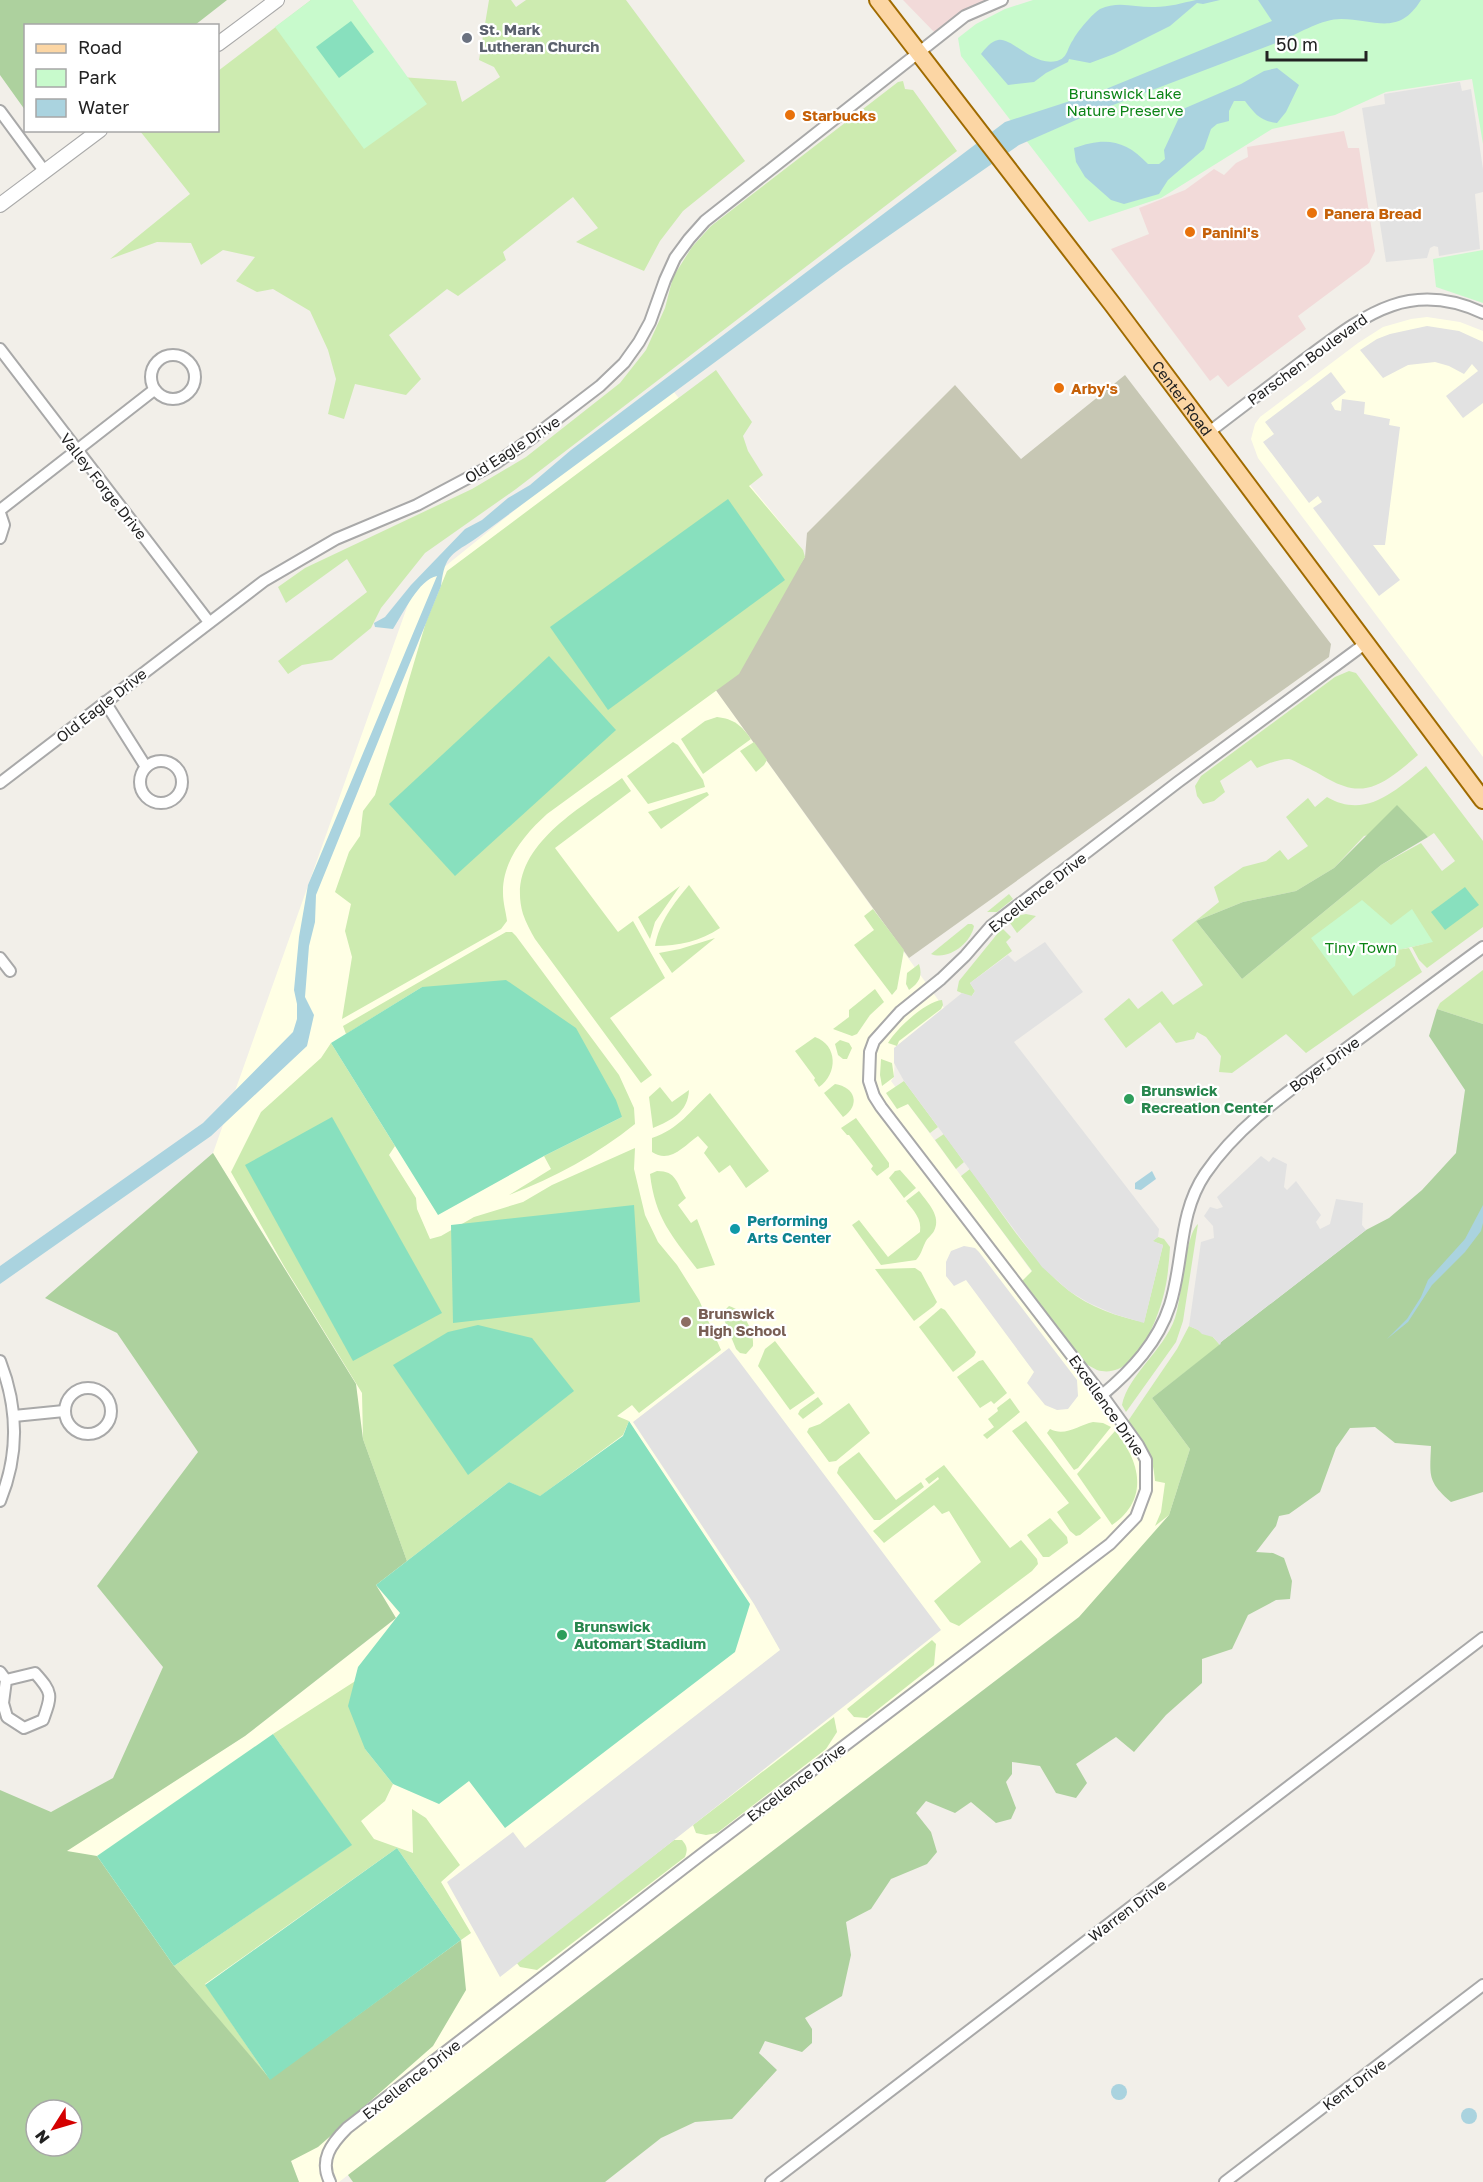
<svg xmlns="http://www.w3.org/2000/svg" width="1483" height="2182" font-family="'Golos Text',sans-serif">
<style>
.commercial{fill:#f2dad9}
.education{fill:#ffffe5}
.construction{fill:#c7c7b4}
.grass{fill:#cdebb0;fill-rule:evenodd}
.forest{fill:#add19e;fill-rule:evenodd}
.park{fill:#c8facc}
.pitch{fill:#88e0be}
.parking{fill:#e2e2e2}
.water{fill:#aad3df}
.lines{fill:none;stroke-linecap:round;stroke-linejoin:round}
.minor-casing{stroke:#a9a9a9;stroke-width:14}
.tertiary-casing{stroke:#a9a9a9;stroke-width:16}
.primary-casing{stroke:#a06b00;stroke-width:20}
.minor{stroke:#fff;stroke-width:10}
.tertiary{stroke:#fff;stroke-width:14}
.primary{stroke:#fcd6a4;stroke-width:16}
.worship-dot{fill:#6b7280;stroke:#fff;stroke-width:2}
.food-dot{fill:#e8710a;stroke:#fff;stroke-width:2}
.leisure-dot{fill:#2e9e5b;stroke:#fff;stroke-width:2}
.culture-dot{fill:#0f9aa8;stroke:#fff;stroke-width:2}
.education-dot{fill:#8d6e63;stroke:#fff;stroke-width:2}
.labels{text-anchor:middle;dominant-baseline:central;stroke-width:4.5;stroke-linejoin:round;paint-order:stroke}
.worship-label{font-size:15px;font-weight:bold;fill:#5b616d;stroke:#fff;text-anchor:start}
.park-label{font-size:15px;fill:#0c8416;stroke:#fff}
.food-label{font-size:15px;font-weight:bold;fill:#c56008;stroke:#fff;text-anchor:start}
.street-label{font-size:15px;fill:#222;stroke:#fff}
.leisure-label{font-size:15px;font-weight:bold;fill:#27864d;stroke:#fff;text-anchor:start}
.culture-label{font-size:15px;font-weight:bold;fill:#0d838f;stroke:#fff;text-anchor:start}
.education-label{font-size:15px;font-weight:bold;fill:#785e54;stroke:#fff;text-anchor:start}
</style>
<rect width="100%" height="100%" fill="#f2efe9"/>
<g class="commercial">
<path d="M903,0H1002L939,37Z"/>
<path d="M1344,131L1348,148H1359L1375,251L1369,263L1298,316L1306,329L1228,387L1218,375L1210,381L1111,249L1149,234L1139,208L1185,190L1214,169L1224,175L1236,163L1248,157L1247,147Z"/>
</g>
<g class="education">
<path d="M1427,317L1460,322L1483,331V757L1258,458L1251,439L1255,424L1260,417L1358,343L1383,327L1411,319Z"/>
<path d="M669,386L803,550L715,689L944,1008L895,1048L894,1077L891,1081L1032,1272L1023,1282L1191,1504L1079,1617L339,2182H299L291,2161L66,1851L245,1736L396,1618L376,1585L356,1384L213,1153L412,593Z"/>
</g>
<path class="construction" d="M1125,375L1331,644L1329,657L909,958L715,689L805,557L807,533L955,385L1021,459Z"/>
<g class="grass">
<path d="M311,0H352L401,77L456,81L462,102L500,77L494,67L479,60L489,0H511L516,7L526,0H626L745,161L683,211L660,241L644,271L576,242L598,228L573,197L503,252L506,260L458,296L447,289L389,335L421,379L406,395L355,384L344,419L328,414L336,379L328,350L310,311L273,289L257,292L236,281L255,257L223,250L201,265L191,243L157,242L110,259L190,194L140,131L218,130V71Z"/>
<path d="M903,81L905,89L913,90L957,151L516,489L425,553L381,608L371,628L332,660L302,665L288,674L278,661L367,592L347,559L286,603L278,587L305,568L472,489L526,457L620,383L646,350L665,308L673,277L692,247L711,226L898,82Z"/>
<path d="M716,370L752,422L743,436L748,451L763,475L749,486L803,550L805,557L739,674L547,814C525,834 502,861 503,893C503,903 506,912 507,921L501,929L342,1019L352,957L345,931L351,904L335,892L349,852L360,836L363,811L375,795L426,622L447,571Z"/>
<path d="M1349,671L1356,673L1418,755C1405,766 1391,779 1376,785C1347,797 1327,776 1302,765C1298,763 1293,760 1289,759C1279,759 1267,764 1257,768L1251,760L1220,781L1225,792L1214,801L1203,804L1197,796L1195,786L1201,776L1335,677Z"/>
<path d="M717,717C734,719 741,725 751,739L703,774L681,739L705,721Z"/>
<path d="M673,742L678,745L703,780L705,787L648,804L627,776Z"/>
<path d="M754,742L767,760L764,765L756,772L740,751Z"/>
<path d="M1426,766L1483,841V927L1427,968L1419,960L1412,947L1432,942L1397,950L1409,948L1422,972L1306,1053L1286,1034L1232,1073L1219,1072L1221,1056L1206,1037L1197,1032L1194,1039L1176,1043L1160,1022L1126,1048L1104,1019L1129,998L1138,1009L1162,991L1173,1005L1203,985L1172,940L1219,902L1214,887L1243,867L1266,861L1280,850L1288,860L1308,846L1286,817L1308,798L1315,807L1327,797C1366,820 1396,790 1426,766ZM1415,825L1428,837L1434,833L1455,861L1442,871L1421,843L1381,865L1242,979L1196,921L1243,902L1296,891L1334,868L1364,836Z"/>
<path d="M622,778L631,791L555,848L618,932L633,921L665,978L610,1018L652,1075L641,1083L535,939C531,932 526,923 523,914C504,849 578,810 622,778Z"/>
<path d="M707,792L709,795L661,829L648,812Z"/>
<path d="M689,885L720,928C701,941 678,946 655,946C659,922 674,903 689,885Z"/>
<path d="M680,886L655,922L650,939L638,917Z"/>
<path d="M1009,894L1013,899L997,912H987Z"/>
<path d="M873,909L904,950L897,989L892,995L854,945L874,930L864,916Z"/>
<path d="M1020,914L1021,915L1026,914L1036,916L1017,933L1010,923Z"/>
<path d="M968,924H972L974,926C971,943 948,961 931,954Z"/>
<path d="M1002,928L1011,937L1006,942L1012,951L970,983L975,991L971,997L957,991L959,981Z"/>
<path d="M506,932H512L516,936L619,1075L634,1108L635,1124C598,1154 554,1178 509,1195L551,1169L544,1156L622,1117L422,987L346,1034L343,1026Z"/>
<path d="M715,938L672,973L659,953L680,949Z"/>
<path d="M919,964C923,976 919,983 909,990L906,984L907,973Z"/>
<path d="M1483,970V1024L1437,1009L1440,1003Z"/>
<path d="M875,989L884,1002L870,1015L857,1034L852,1036L833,1029L849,1017V1010Z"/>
<path d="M942,1000L943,1005L941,1009L899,1041L897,1046L888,1043C896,1029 926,1001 942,1000Z"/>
<path d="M815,1037C838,1045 838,1074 819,1087L814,1080L815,1078L795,1051Z"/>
<path d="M840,1040L849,1043L852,1048L847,1059H843L838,1055L835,1044Z"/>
<path d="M331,1043L395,1146L389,1155L416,1198L417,1209L430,1239L441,1236L474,1217L523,1202L552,1185L635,1148L634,1169L645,1215L658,1242L677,1265L699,1300L721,1350L639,1413L632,1405L617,1416L629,1421L623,1435L539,1497L509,1482L407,1561L363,1439L362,1393L284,1266L231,1172L261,1112L321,1058Z"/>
<path d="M881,1059L892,1063L894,1077L882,1086L880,1075Z"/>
<path d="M904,1081L938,1127L930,1133L908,1104L897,1109L886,1093Z"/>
<path d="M835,1084C855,1087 861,1105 843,1117L824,1093Z"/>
<path d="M660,1087L672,1102L689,1090C688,1112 672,1120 653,1128L649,1097Z"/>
<path d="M710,1093L769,1171L746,1188L730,1165L719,1173L704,1153L708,1147L698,1136C684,1146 670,1164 652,1152V1138C679,1129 690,1111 710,1093Z"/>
<path d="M856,1118L889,1163V1167L877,1176L871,1169L873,1166L849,1135H847L841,1128Z"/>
<path d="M944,1134L964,1162L956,1169L935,1140Z"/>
<path d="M970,1169C998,1207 1032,1262 1068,1290C1089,1307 1118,1317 1144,1322L1163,1245L1152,1241L1158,1237L1164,1239L1170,1247C1169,1261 1168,1276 1165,1289C1159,1317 1136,1382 1097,1370C1093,1368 1088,1365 1084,1363L1022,1281L1032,1271L961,1176Z"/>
<path d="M900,1170L916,1188L904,1198L889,1178L895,1171Z"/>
<path d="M657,1171C677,1171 676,1183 686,1198L678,1205L691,1223L697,1219L715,1265L697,1269C672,1236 655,1218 650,1174Z"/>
<path d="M919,1191C927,1202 942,1216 934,1231C932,1235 927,1238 925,1243C922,1249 921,1255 916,1260L881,1265L852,1225L859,1220L888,1257L920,1232C922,1219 914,1211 906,1201Z"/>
<path d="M1198,1224L1183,1321L1176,1342L1126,1412L1122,1405C1128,1375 1164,1350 1175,1318C1182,1297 1185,1235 1198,1224Z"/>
<path d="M915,1268L921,1272L937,1302L934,1306L914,1321L875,1269Z"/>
<path d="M729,1306C744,1310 754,1331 753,1346L746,1354L740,1353L736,1349L723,1317V1312Z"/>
<path d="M941,1308L945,1310L976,1352L974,1356L953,1372L919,1327Z"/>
<path d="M1189,1326L1212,1336L1220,1345L1152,1398L1190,1449L1169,1515L1155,1526L1161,1512L1165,1483L1155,1481C1153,1453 1144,1442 1128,1421L1177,1349Z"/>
<path d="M775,1341L815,1393L790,1410L758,1366L765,1349Z"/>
<path d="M983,1360L1007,1393L994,1404L991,1401L980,1408L957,1377L979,1361Z"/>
<path d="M818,1397L823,1404L803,1419L798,1414L800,1410Z"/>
<path d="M1010,1398L1020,1412L987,1439L983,1435L994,1427L988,1419L998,1411L997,1408Z"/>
<path d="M849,1403L870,1433L836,1461L829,1462L807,1432L809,1428L820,1424Z"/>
<path d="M1026,1421L1101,1518L1080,1535L1076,1536L1070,1531L1057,1512L1069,1503L1012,1431Z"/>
<path d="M1093,1422L1103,1423L1111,1427L1078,1468L1074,1470L1047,1433L1050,1429C1065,1437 1079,1425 1093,1422Z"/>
<path d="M1115,1431C1140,1461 1150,1499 1112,1525L1077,1474Z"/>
<path d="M859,1452L896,1500L921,1482L924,1487L880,1520H874L837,1473L839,1467Z"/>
<path d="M944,1465L1010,1548L1021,1540L1037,1559L1038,1564L1032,1571L959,1626L950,1622L934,1601L981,1562L949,1511L942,1514L934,1505L884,1543L873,1531L939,1479L938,1477L929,1484L925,1479Z"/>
<path d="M1050,1518L1067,1537L1068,1543L1049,1557H1043L1027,1535Z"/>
<path d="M932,1640L936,1644L934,1665L867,1718L854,1717L847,1709Z"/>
<path d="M360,1678L365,1749L393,1784L385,1801L361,1821L374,1839L413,1853L412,1809L426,1818L460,1865L441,1882L471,1933L461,1940L397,1848L205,1984L270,2080L174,1966L351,1845L273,1734Z"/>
<path d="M834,1717L837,1732L826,1749L717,1833L706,1835L696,1833L693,1825Z"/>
<path d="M674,1840H682C687,1846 688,1849 685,1857L537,1970L520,1967L516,1962Z"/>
</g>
<g class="forest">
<path d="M0,0H227L195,25L26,26L25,110L0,75Z"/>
<path d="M1397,805L1428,837L1381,865L1242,979L1196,921L1243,902L1296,891L1334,868Z"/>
<path d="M1437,1009L1483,1024V1492L1451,1502C1427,1481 1430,1476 1431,1446L1395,1443L1375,1427L1350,1428L1336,1448L1320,1492L1289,1514L1279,1516L1276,1526L1256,1552L1273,1553L1284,1558L1292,1581L1290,1599L1276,1600L1248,1615L1232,1649L1202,1659V1683L1166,1715L1134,1752L1116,1737L1076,1764L1087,1783L1076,1798L1056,1793L1040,1766L1012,1762V1774L1006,1782L1016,1808L1011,1819L996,1823L971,1802L955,1813L926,1801L916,1813L931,1832L937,1852L927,1864L891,1879L871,1909L846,1922L851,1955L842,1996L805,2018L812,2029V2043L802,2052L765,2041L759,2053L777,2070L732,2119L695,2122L661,2138L605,2182H353L348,2175L1079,1617L1169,1515L1190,1449L1152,1398L1219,1345L1221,1342L1366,1230L1389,1218L1422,1190L1456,1153L1465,1090L1429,1036Z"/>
<path d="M213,1153L356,1384L363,1439L407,1561L376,1585L396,1618L245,1736L67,1851L97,1856L174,1966L270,2079L461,1940L466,1990L433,2046L318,2147L291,2161L299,2182H0V1790L51,1812L113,1778L163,1667L97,1586L198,1452L117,1333L45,1298ZM36,2110H72V2146H36Z"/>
</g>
<g class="park">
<path d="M311,0H352L427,104L364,149L275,27Z"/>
<path d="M1033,0H1483V144L1472,79L1386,92L1335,115L1272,129L1161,198L1089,222L961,56L958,38L976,24L1005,9Z"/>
<path d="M1483,250V303L1436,287L1433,259Z"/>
<path d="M1362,900L1391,925L1412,909L1433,942L1397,950L1395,966L1353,996L1311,938Z"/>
</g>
<g class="pitch">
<path d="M351,21L374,52L339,78L316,47Z"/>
<path d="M728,499L785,580L608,710L550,627Z"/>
<path d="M549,656L616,730L455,876L389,804Z"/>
<path d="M1465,887L1479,905L1445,930L1431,912Z"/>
<path d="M506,980L576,1028L616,1100L622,1117L544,1156L438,1215L331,1043L422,987Z"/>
<path d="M332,1117L442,1313L353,1361L245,1165Z"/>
<path d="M634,1205L640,1302L453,1323L451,1225Z"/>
<path d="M478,1325L532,1338L574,1391L468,1475L393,1365L448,1332Z"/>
<path d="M629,1421L750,1604L735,1652L505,1828L469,1781L439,1804L393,1784L365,1749L348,1706L358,1667L400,1613L376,1585L509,1482L540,1496L623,1436Z"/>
<path d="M273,1734L352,1845L174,1966L97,1856Z"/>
<path d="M397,1848L461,1940L270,2080L205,1985Z"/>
</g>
<g class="parking">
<path d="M1460,82L1462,91L1471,89L1483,169V192L1475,194L1480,249L1439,256L1438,247L1434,246L1430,248L1427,258L1386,262L1362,108L1385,104L1384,94Z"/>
<path d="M1427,326L1459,331L1483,342V403L1463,418L1446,396L1478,371L1472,364L1464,374L1449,366L1435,362L1408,365L1383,378L1360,350L1377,339L1390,334Z"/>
<path d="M1331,372L1346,392L1331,403L1335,410L1341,411L1342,399L1365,402L1364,414L1390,419L1389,425L1400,427L1385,545H1373L1400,580L1379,596L1313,508L1322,502L1318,496L1309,503L1263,442L1274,434L1265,422Z"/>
<path d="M1045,942L1083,992L1014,1042L1159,1229L1158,1237L1153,1241L1163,1245L1144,1323L1114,1314L1089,1303L1069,1291L1042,1267L904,1081L894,1063V1048L962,993L972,996L975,991L970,983L1008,955L1015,962Z"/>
<path d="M1261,1156L1269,1162L1273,1157L1287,1164L1284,1187L1287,1190L1296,1181L1321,1215L1316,1222L1320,1229L1330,1224L1336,1199L1363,1203L1362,1225L1366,1230L1221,1342L1220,1345L1213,1337L1202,1334L1198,1330L1189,1326L1201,1242L1214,1238L1213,1226L1204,1216L1210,1207L1217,1209L1223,1207L1217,1197Z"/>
<path d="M964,1246L975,1248L979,1252L1077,1380L1078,1396L1068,1409L1057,1410L1045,1405L1027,1383L1034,1372L966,1280L954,1286L946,1276V1262L951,1251Z"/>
<path d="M729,1348L941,1630L500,1977L447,1882L513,1832L525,1848L780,1650L754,1604L633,1422Z"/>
</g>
<g class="water">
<path d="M1196,0H1220L1203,4L1197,3L1170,26L1114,54L1090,63L1069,59L1068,62L1046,73L1034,82L1008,85L981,54C985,49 991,41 998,40C1012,37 1033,67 1057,61C1068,58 1067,48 1073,40C1077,32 1093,13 1100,9C1119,0 1136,8 1155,7C1169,7 1182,3 1196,0Z"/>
<path d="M1258,0H1421C1398,37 1375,19 1341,19C1322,19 1301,32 1284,40L1092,113L1019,145L844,267L478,537C452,555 445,553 441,586L316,895L315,922L309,946L305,997L314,1015L307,1046L211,1136L0,1284V1266L203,1123L293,1032L297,1019V1004L294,990L299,937L308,885L437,576C419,579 403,614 393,629L375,627L374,623L385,617L411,585L465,529L482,520L508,498L530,485L571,450L1005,122L1101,91L1272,21Z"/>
<path d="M1277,68L1299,85L1286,112L1277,123C1260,121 1255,114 1245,101H1234L1229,111V121L1217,124L1211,129L1204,149L1168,180L1159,194L1124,204L1111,200L1085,177L1076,162L1074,148C1104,137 1125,139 1148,164H1159L1165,159L1164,150L1183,109L1241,84L1264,71Z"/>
<path d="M1152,1171L1156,1179L1141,1190L1135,1189V1183Z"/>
<path d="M1483,1205V1223L1481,1231L1465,1252L1432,1285L1408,1322L1387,1339L1407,1319L1421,1297L1428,1280L1465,1239Z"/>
<circle cx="1119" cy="2092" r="8"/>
<circle cx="1469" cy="2116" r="8"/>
</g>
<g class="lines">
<defs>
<g id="minor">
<path d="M0,111L45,172"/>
<path d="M0,349L209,622"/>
<circle cx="173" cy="377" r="22"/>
<path d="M1208,433C1239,409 1270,386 1300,363C1360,319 1406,277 1483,313"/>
<path d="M0,510L154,390"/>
<path d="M0,513L4,525L0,538"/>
<path d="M105,702L146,767"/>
<circle cx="161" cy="782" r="21"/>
<path d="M0,783L264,581L336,539L417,505L496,463L532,438L600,386L624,363L639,342L650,322L665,280L675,258L689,239L705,221L965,16L1002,0"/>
<path d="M0,958L10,971"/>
<path d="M0,1361C18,1407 19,1455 0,1501"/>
<circle cx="88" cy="1411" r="23"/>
<path d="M1102,1395C1132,1370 1158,1342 1170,1305C1184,1261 1178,1214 1205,1174C1240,1123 1292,1089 1340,1053C1388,1018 1435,982 1483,947"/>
<path d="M14,1416L64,1411"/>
<path d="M0,1672L6,1680L3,1703L7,1717L24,1728L43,1720C52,1695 53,1693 35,1673L6,1680"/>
<path d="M330,2182C319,2160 331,2144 347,2128L702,1854L1110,1544L1136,1517L1146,1490V1460L1138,1445L1102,1395L881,1107L874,1096L869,1081L870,1052L874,1041L900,1012L941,979L965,956L991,926L1178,782L1366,643"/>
<path d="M771,2182L1483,1638"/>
<path d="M1225,2182L1483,1985"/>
</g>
<g id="tertiary">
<path d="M218,44L277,0"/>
<path d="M0,205L100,130"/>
</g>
<g id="primary">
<path id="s1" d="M878,0L1113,305L1483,800"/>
</g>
</defs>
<use href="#minor" class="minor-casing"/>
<use href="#tertiary" class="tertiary-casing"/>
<use href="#primary" class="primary-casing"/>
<use href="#minor" class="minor"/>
<use href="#tertiary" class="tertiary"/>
<use href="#primary" class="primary"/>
</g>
<circle class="worship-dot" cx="467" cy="38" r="6"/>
<g class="food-dot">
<circle cx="790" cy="115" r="6"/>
<circle cx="1312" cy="213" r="6"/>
<circle cx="1190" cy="232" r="6"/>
<circle cx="1059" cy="388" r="6"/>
</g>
<g class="leisure-dot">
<circle cx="1129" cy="1099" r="6"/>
<circle cx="562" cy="1635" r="6"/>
</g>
<circle class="culture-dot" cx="735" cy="1229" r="6"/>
<circle class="education-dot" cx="686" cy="1322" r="6"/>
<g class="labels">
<g class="worship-label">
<text x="479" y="29">St. Mark<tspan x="479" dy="17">Lutheran Church</tspan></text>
</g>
<g class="park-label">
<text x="1125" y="93">Brunswick Lake<tspan x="1125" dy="17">Nature Preserve</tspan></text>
<text x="1361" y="947">Tiny Town</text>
</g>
<g class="food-label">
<text x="802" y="115">Starbucks</text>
<text x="1324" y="213">Panera Bread</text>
<text x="1202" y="232">Panini's</text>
<text x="1071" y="388">Arby's</text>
</g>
<g class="street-label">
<text transform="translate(1307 359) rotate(-36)">Parschen Boulevard</text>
<text stroke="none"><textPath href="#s1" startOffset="501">Center Road</textPath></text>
<text transform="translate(512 449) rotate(-33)">Old Eagle Drive</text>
<text transform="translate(104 486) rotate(52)">Valley Forge Drive</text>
<text transform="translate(101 705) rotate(-38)">Old Eagle Drive</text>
<text transform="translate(1037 892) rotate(-38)">Excellence Drive</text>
<text transform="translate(1324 1064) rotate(-36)">Boyer Drive</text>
<text transform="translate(1107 1405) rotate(55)">Excellence Drive</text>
<text transform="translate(796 1782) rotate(-37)">Excellence Drive</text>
<text transform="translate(1127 1910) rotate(-37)">Warren Drive</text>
<text transform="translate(411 2079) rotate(-38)">Excellence Drive</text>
<text transform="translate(1354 2084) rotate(-37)">Kent Drive</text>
</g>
<g class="leisure-label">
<text x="1141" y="1090">Brunswick<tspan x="1141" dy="17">Recreation Center</tspan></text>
<text x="574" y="1626">Brunswick<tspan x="574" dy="17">Automart Stadium</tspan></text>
</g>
<g class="culture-label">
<text x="747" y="1220">Performing<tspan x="747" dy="17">Arts Center</tspan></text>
</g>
<g class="education-label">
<text x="698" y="1313">Brunswick<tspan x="698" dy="17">High School</tspan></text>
</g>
</g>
<rect x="24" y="24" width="195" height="108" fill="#ffffff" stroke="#a7a7a7" stroke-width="1.5"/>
<rect x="36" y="44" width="30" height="9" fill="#fcd6a4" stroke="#a7a7a7" stroke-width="1.5"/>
<text x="78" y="54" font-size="18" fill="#222222">Road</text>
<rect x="36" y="69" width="30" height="18" fill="#c8facc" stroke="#a7a7a7" stroke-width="1.5"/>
<text x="78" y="84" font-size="18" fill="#222222">Park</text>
<rect x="36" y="99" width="30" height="18" fill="#aad3df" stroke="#a7a7a7" stroke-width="1.5"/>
<text x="78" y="114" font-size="18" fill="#222222">Water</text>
<g transform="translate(54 2128) rotate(233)"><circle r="28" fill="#ffffff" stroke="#a7a7a7" stroke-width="1.5"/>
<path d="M0-4.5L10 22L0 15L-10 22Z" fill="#d40000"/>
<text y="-9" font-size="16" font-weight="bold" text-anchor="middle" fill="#222222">N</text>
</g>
<path d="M1267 51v9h99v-9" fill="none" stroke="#222222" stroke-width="3"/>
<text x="1276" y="51" font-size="18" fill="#222222" stroke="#ffffff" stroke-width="4.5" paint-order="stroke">50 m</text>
</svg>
